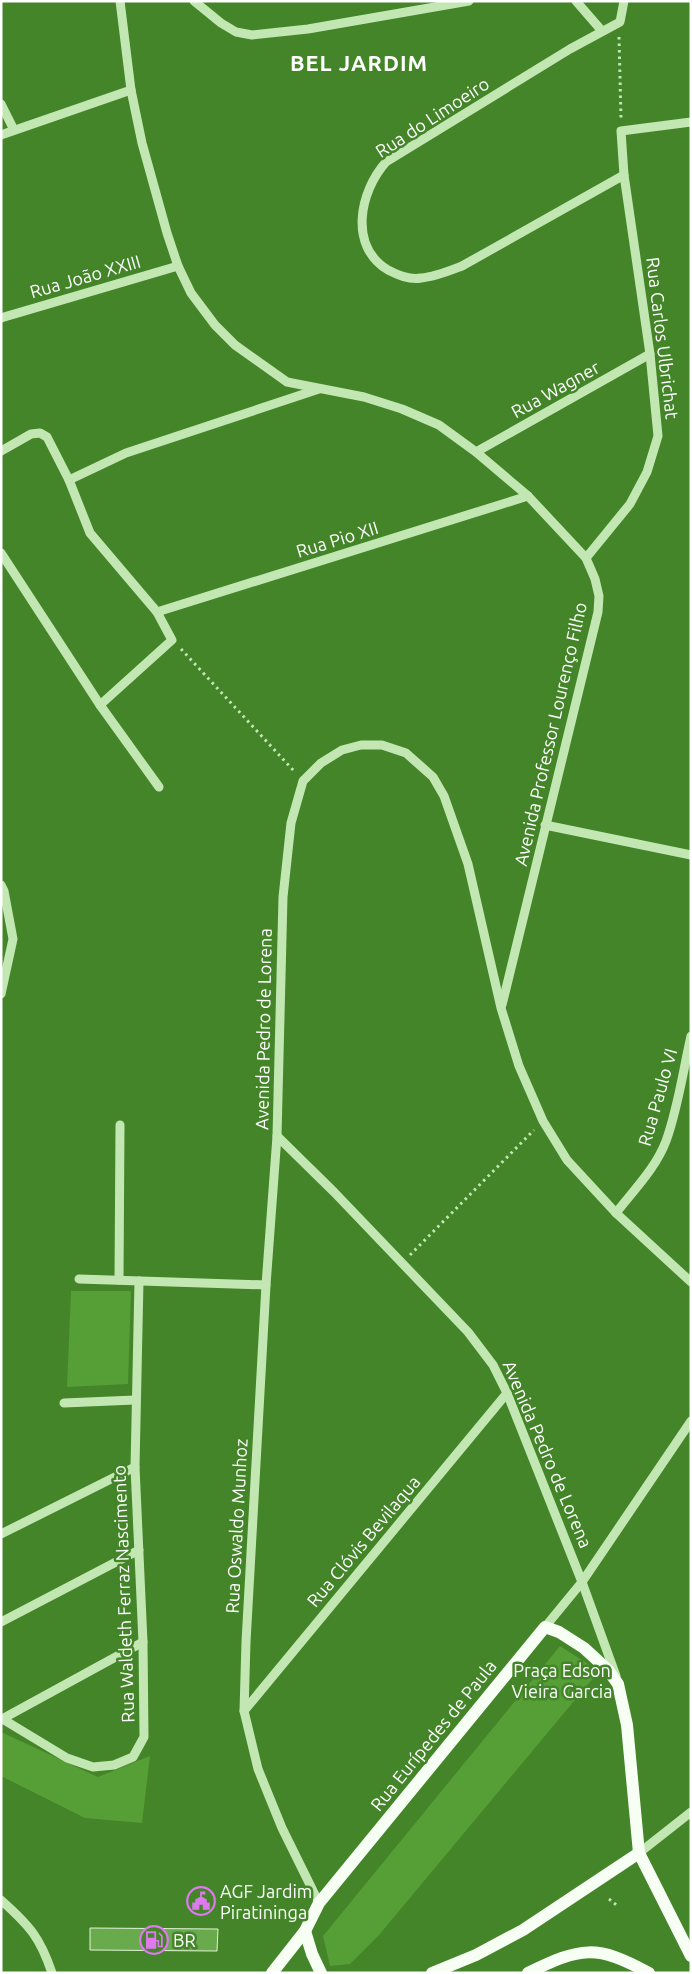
<svg xmlns="http://www.w3.org/2000/svg" width="692" height="1974" font-family="Ubuntu,sans-serif">
<style>
.green{fill:#569e36}
.building{fill:#69aa4d;stroke:#e0f6d6}
.lines{fill:none;stroke-linecap:round;stroke-linejoin:round}
.path{stroke:#c3e7b3;stroke-width:3;stroke-dasharray:2.5 4;stroke-linecap:butt}
.minor{stroke:#c3e7b3;stroke-width:9}
.major{stroke:#f7fef4;stroke-width:12}
.labels{text-anchor:middle;dominant-baseline:central;stroke-width:5;stroke-linejoin:round;paint-order:stroke}
.street-label{font-size:18px;fill:#fff;stroke:#438528}
.park-label{font-size:18px;fill:#fdfffd;stroke:#438528}
.poi-label{font-size:18px;fill:#fff;stroke:#438528;text-anchor:start}
.district-label{font-size:22px;font-weight:bold;letter-spacing:1px;fill:#fff;stroke:#438528}
</style>
<rect width="100%" height="100%" fill="#438528"/>
<g class="green">
<path d="M71,1291H131L128,1384L67,1387Z"/>
<path d="M560,1646L599,1671L379,1935L350,1964L330,1966L323,1936Z"/>
<path d="M1,1732L98,1777L150,1756L142,1823L85,1818L1,1776Z"/>
</g>
<path class="building" d="M90,1928L218,1929L217,1951L90,1950Z"/>
<g class="lines">
<g class="path">
<path d="M619,37L621,119"/>
<path d="M181,649L294,771"/>
<path d="M410,1255L534,1130"/>
<path d="M609,1899L619,1907"/>
</g>
<g class="minor">
<path d="M120,1L131,90L142,143L167,233L178,266L191,293L215,325L235,345L287,382L364,397L402,409L439,425L476,452L528,496L586,558L595,579L599,596L598,612L502,1005"/>
<path d="M194,1L221,23L236,32L252,35L308,29L469,1"/>
<path d="M576,1L602,31"/>
<path d="M624,1L620,22L570,49L386,162C360,191 348,246 388,270C398,275 409,280 421,278C435,277 449,271 462,266L624,175"/>
<path d="M1,104L14,130"/>
<path d="M1,135L131,90"/>
<path d="M1,318L178,266"/>
<path d="M1,451L31,434L40,433L47,437L69,480L90,533L157,612L172,640L100,705"/>
<path d="M476,452L650,354"/>
<path d="M69,480L126,453L319,389"/>
<path d="M1,553L100,705L159,787"/>
<path d="M586,558L630,504L647,472L658,436L650,354L624,175L621,131L691,122"/>
<path d="M157,612L528,496"/>
<path d="M545,825L691,855"/>
<path d="M1,885L4,891L13,939L1,994"/>
<path d="M277,1136L334,1192L468,1332L493,1365L507,1393L582,1582L616,1676"/>
<path d="M616,1213C633,1191 656,1168 666,1141C678,1108 683,1071 691,1036"/>
<path d="M79,1279L266,1285"/>
<path d="M119,1280L120,1125"/>
<path d="M64,1403L135,1400"/>
<path d="M1,1534L135,1467"/>
<path d="M1,1622L139,1550"/>
<path d="M545,1627L582,1582L691,1421"/>
<path d="M244,1711L507,1393"/>
<path d="M1,1718L67,1758L93,1767L114,1765L133,1757L144,1737L143,1642L135,1467L139,1281"/>
<path d="M2,1719L143,1642"/>
<path d="M639,1853L691,1812"/>
<path d="M1,1900C29,1925 40,1937 52,1973"/>
<path d="M319,1903L282,1828L258,1769L244,1711L246,1642L266,1285L277,1136L283,897L291,823L303,781L321,763L342,750L361,745H382L406,753L433,777L444,796L468,864L501,1008L519,1066L543,1121L567,1160L616,1213L691,1282"/>
</g>
<g class="major">
<path d="M305,1931L312,1954L321,1973"/>
<path d="M272,1973L305,1931L319,1903L545,1627L559,1632L584,1648L608,1670L618,1684L627,1725L639,1853L691,1956"/>
<path d="M432,1973L476,1955L523,1930L639,1853"/>
<path d="M528,1973C581,1947 596,1944 649,1973"/>
</g>
</g>
<defs>
<symbol id="civic-ring" viewBox="-11 -11 22 22"><circle r="9.5" fill="#438528" stroke="#de79ef" stroke-width="1.5"/><path d="M-.6-6.5H3V-4.5H.6V-3L4-1V1h2V6H-6V1h2V-1L-.6-3ZM-1.2 2.5V6h2.4V2.5Z" fill="#de79ef"/></symbol>
<symbol id="fuel-ring" viewBox="-11 -11 22 22"><circle r="9.5" fill="#438528" stroke="#de79ef" stroke-width="1.5"/><path d="M-5.5-6h7V0h2V4h1.3V-2.5L3-4.5l.8-.8L6-3V5H2.5V1h-1V6h-7ZM-4.2-4.7v3.2H.2V-4.7Z" fill="#de79ef"/></symbol>
</defs>
<g fill-rule="evenodd">
<use href="#civic-ring" x="185" y="1885" width="32" height="32"/>
<use href="#fuel-ring" x="138" y="1924" width="32" height="32"/>
</g>
<g class="labels">
<g class="street-label">
<text transform="translate(432 117) rotate(-33)">Rua do Limoeiro</text>
<text transform="translate(85 276) rotate(-16)">Rua João XXIII</text>
<text transform="translate(663 338) rotate(83)">Rua Carlos Ulbrichat</text>
<text transform="translate(555 389) rotate(-29)">Rua Wagner</text>
<text transform="translate(337 539) rotate(-17)">Rua Pio XII</text>
<text transform="translate(550 734) rotate(-77)">Avenida Professor Lourenço Filho</text>
<text transform="translate(263 1029) rotate(-89)">Avenida Pedro de Lorena</text>
<text transform="translate(657 1097) rotate(-74)">Rua Paulo VI</text>
<text transform="translate(548 1454) rotate(67)">Avenida Pedro de Lorena</text>
<text transform="translate(236 1526) rotate(-87)">Rua Oswaldo Munhoz</text>
<text transform="translate(363 1541) rotate(-50)">Rua Clóvis Bevilaqua</text>
<text transform="translate(123 1594) rotate(-92)">Rua Waldeth Ferraz Nascimento</text>
<text transform="translate(433 1735) rotate(-51)">Rua Eurípedes de Paula</text>
</g>
<g class="park-label">
<text x="562" y="1670">Praça Edson<tspan x="562" dy="21">Vieira Garcia</tspan></text>
</g>
<g class="poi-label">
<text x="220" y="1891">AGF Jardim<tspan x="220" dy="21">Piratininga</tspan></text>
<text x="173" y="1940">BR</text>
</g>
<g class="district-label">
<text x="359" y="62">BEL JARDIM</text>
</g>
</g>
<rect width="692" height="1974" fill="none" stroke="#ffffff" stroke-width="5"/>
</svg>
